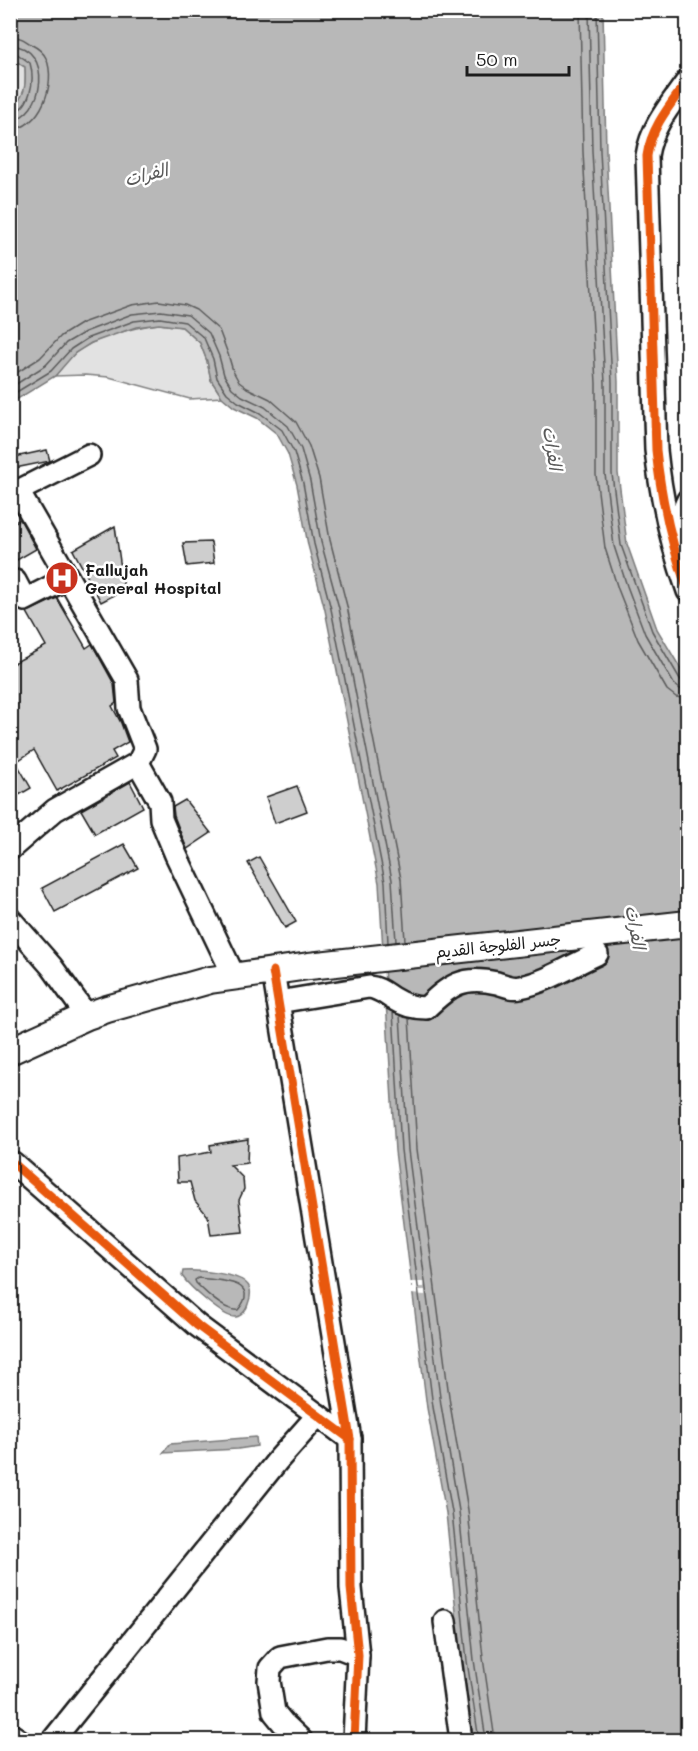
<svg xmlns="http://www.w3.org/2000/svg" width="698" height="1751" font-family="Mali,'Playpen Sans Arabic',sans-serif">
<style>
.green{fill:#e2e2e2;stroke:#7f7f7f;stroke-width:1.5}
.water{fill:#b8b8b8;stroke:#7a7a7a;stroke-width:1.5}
.pier{fill:#fff}
.lines{fill:none;stroke-linecap:round;stroke-linejoin:round}
.shore{stroke:#5a5a5a;stroke-width:1.5}
.building{fill:#cecece;stroke:#1c1c1c;stroke-width:1.5}
.minor-casing{stroke:#1c1c1c;stroke-width:26}
.major-casing{stroke:#1c1c1c;stroke-width:30}
.minor{stroke:#fff;stroke-width:21}
.major{stroke:#fff;stroke-width:26}
.cycleway-casing{stroke:#fff;stroke-width:13}
.cycleway{stroke:#e8590c;stroke-width:9}
.labels{text-anchor:middle;dominant-baseline:central;stroke-width:5;stroke-linejoin:round;paint-order:stroke}
.poi-label{font-size:16px;font-weight:bold;fill:#1c1c1c;stroke:#fff;text-anchor:start}
.street-label{font-size:16px;fill:#1c1c1c;stroke:#fff}
.water-label{font-size:18px;font-style:italic;fill:#5a5a5a;stroke:#fff}
</style>
<rect width="100%" height="100%" fill="#fff"/>
<filter id="ink" filterUnits="userSpaceOnUse"><feTurbulence type="fractalNoise" baseFrequency=".0167" numOctaves="2"/><feDisplacementMap in="SourceGraphic" scale="12" xChannelSelector="R" yChannelSelector="G"/><feConvolveMatrix kernelMatrix="1 2 1 2 8 2 1 2 1" color-interpolation-filters="sRGB"/></filter>
<g filter="url(#ink)">
<g class="green">
<path d="M10,58L25,67C26,85 26,97 11,109Z"/>
<path d="M159,324L182,327L200,343L207,361L211,380L222,397L190,399L109,377L85,375L55,376C61,369 67,360 74,354C93,338 135,327 159,324Z"/>
</g>
<g class="water">
<path d="M11,11H603L606,151L618,382V473L627,544L657,629L688,681L687,1740H473L461,1661L446,1513L427,1408L395,1151L379,883L325,610L308,545L297,485L288,454L277,434L257,418L234,407L222,397L211,380L207,361L200,343L182,327L159,324L136,327L91,343L75,353L55,376L11,403L10,109C26,97 26,85 25,67L11,58Z"/>
<path d="M183,1271C197,1270 236,1273 246,1283C252,1288 251,1297 248,1304C247,1309 242,1316 236,1317C224,1319 189,1286 182,1276Z"/>
<path d="M256,1437L257,1446L238,1449L163,1453L170,1444Z"/>
</g>
<path class="pier" d="M409,1282H425L424,1287H419V1290H425V1295L410,1294L409,1290H412V1285H409Z"/>
<g class="lines">
<g class="shore">
<path d="M580,10L583,152L596,383V475L605,548L618,589L638,640L667,690L676,697L688,699"/>
<path d="M589,10L592,151L605,383V474L614,546L627,586L645,634L674,684L680,689L688,690"/>
<path d="M597,10L600,151L612,382V474L621,545L652,631L680,679L683,682H688"/>
<path d="M10,36C19,36 25,40 32,45C38,48 43,52 46,58C57,83 41,128 10,130"/>
<path d="M10,45C55,47 44,118 10,120"/>
<path d="M10,52L16,53L30,63C35,80 31,110 10,113"/>
<path d="M10,377L40,358L61,336L82,323L132,305L159,301L185,305L196,310L219,330L228,354L233,371L239,382L247,388L270,399L296,422L309,446L319,478L330,540L347,606L401,879L405,941"/>
<path d="M10,388L46,365L66,343L85,332L132,314L161,311L188,315L209,333L219,356L224,375L232,388L242,396L265,407L288,426L301,449L310,481L321,542L339,608L392,880L396,942"/>
<path d="M10,396L51,371L71,349L88,338L134,321L160,318L185,322L204,338L213,359L217,378L227,393L238,402L260,413L282,430L294,452L303,483L314,544L331,609L385,882L388,943"/>
<path d="M393,1012L401,1150L433,1407L452,1512L467,1661L479,1740"/>
<path d="M400,1015L408,1150L441,1405L459,1511L474,1660L486,1740"/>
<path d="M409,1018L417,1149L450,1404L468,1510L483,1658L495,1740"/>
<path d="M198,1278C216,1280 263,1280 238,1310C225,1312 205,1292 196,1283L195,1280Z"/>
</g>
</g>
<g class="building">
<path d="M47,450L50,461L10,469V458Z"/>
<path d="M20,519L36,549L10,564V525Z"/>
<path d="M115,526L124,590L101,602L73,550Z"/>
<path d="M211,542L214,563L187,566L183,543Z"/>
<path d="M57,598L86,648L92,644L114,684L116,703L112,706L121,723L128,742L112,751L116,758L57,791L34,750L16,762L31,788L19,795L10,781V665L46,646L27,612Z"/>
<path d="M130,782L143,807L95,834L81,810Z"/>
<path d="M297,786L307,811L275,823L266,797Z"/>
<path d="M185,800L211,833L187,849L174,816L173,807Z"/>
<path d="M124,844L138,868L55,912L42,888Z"/>
<path d="M259,857L296,922L285,928L248,863Z"/>
<path d="M248,1139L247,1163L230,1165L243,1178L244,1189L239,1200L243,1232L211,1235L208,1216L195,1201L190,1182H178L177,1158L211,1152L210,1145Z"/>
</g>
<g class="lines">
<defs>
<g id="minor">
<path d="M688,80C671,104 651,127 647,156L656,450C661,498 671,544 688,591"/>
<path d="M10,496L18,491L89,455"/>
<path d="M684,546C679,530 680,515 688,500"/>
<path d="M15,581L25,600L68,578"/>
<path d="M138,763L160,802L161,819L176,855L234,976"/>
<path d="M10,849L55,810L138,763L145,749L129,708L127,680L18,491"/>
<path d="M10,919L52,967L87,1016"/>
<path d="M273,971L350,1439L351,1588L358,1655L354,1740"/>
<path d="M278,1002L369,987C379,988 384,993 392,998C403,1005 414,1008 426,1008C450,985 463,975 497,983C504,985 512,989 520,987C547,982 572,965 597,954"/>
<path d="M10,1163H13L198,1326L350,1439"/>
<path d="M445,1621L461,1740"/>
<path d="M10,1734L19,1740"/>
<path d="M53,1740L278,1460L318,1415"/>
<path d="M301,1740L283,1723L274,1712L269,1681L270,1668L280,1657L327,1648H340L358,1655"/>
</g>
<path id="major" d="M10,1051L87,1016L107,1009L210,980L309,966L688,924"/>
</defs>
<use href="#minor" class="minor-casing"/>
<use href="#major" class="major-casing"/>
<use href="#minor" class="minor"/>
<use href="#major" class="major"/>
<defs>
<g id="cycleway">
<path d="M688,80C671,104 651,127 647,156L656,450C661,498 671,544 688,591"/>
<path d="M273,971L350,1439L351,1588L358,1655L354,1740"/>
<path d="M10,1163H13L198,1326L350,1439"/>
</g>
</defs>
<use href="#cycleway" class="cycleway-casing"/>
<use href="#cycleway" class="cycleway"/>
</g>
</g>
<defs>
<symbol id="hospital-disc" viewBox="-11 -11 22 22"><circle r="9.5" fill="#c8321e" stroke="#fff"/><path d="M-5-5h3v3.5h4V-5h3V5h-3V1.5h-4V5h-3Z" fill="#fff"/></symbol>
</defs>
<g fill-rule="evenodd">
<use href="#hospital-disc" x="43" y="559" width="38" height="38"/>
</g>
<g class="labels">
<g class="poi-label">
<text x="85" y="569">Fallujah<tspan x="85" dy="18">General Hospital</tspan></text>
</g>
<g class="street-label">
<text transform="translate(498 945) rotate(-6)">جسر الفلوجة القديم</text>
</g>
<g class="water-label">
<text transform="translate(146 174) rotate(-14)">الفرات</text>
<text transform="translate(553 448) rotate(81)">الفرات</text>
<text transform="translate(636 927) rotate(80)">الفرات</text>
</g>
</g>
<rect width="698" height="1751" fill="none" stroke="#fff" stroke-width="36"/>
<rect x="18" y="18" width="662" height="1715" fill="none" stroke="#1c1c1c" stroke-width="2" filter="url(#ink)"/>
<path d="M467 66v9h102v-9" fill="none" stroke="#1c1c1c" stroke-width="3"/>
<text x="476" y="66" font-size="18" fill="#1c1c1c" stroke="#ffffff" stroke-width="4.5" paint-order="stroke">50 m</text>
</svg>
